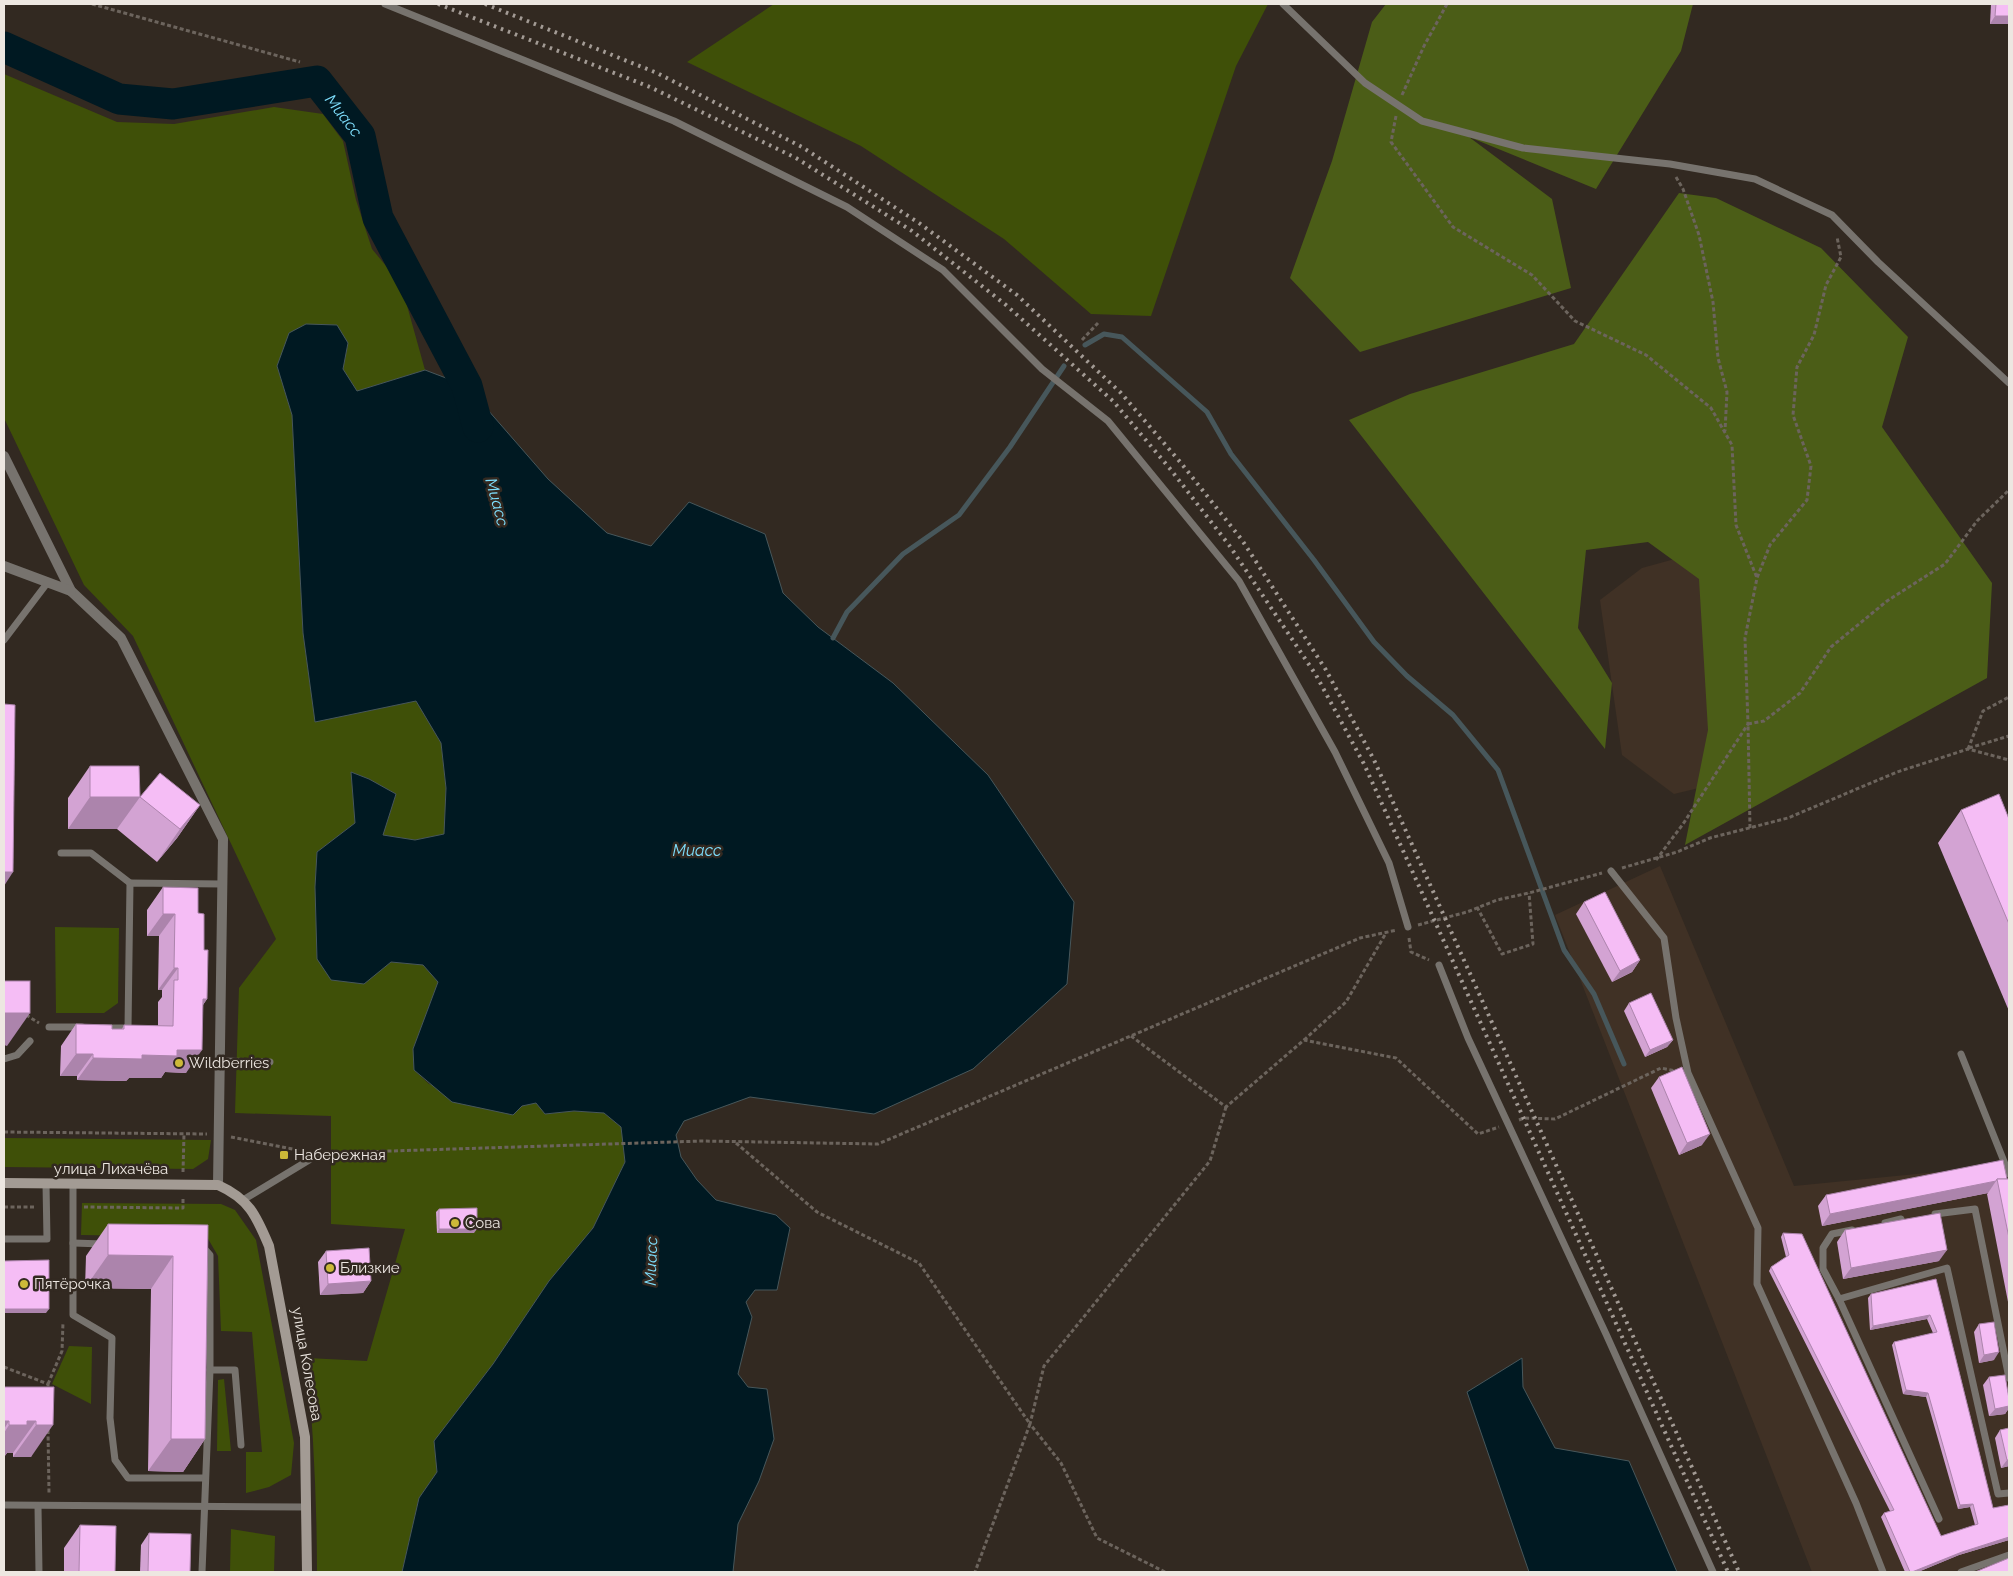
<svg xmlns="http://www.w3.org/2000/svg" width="2013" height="1576" font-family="Raleway,sans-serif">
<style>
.built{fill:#403125}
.green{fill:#3f5008}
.forest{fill:#4b5d17}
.water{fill:#001922;stroke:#47575b}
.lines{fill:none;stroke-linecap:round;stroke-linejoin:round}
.stream{stroke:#47575b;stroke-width:5}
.river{stroke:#001922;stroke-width:31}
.path{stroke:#6c645d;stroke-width:3;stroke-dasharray:4 2.5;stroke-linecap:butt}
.lane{stroke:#77736e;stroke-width:7}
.street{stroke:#77736e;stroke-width:10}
.secondary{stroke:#a39b94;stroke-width:10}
.rail{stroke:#a39b95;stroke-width:4;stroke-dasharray:2.5 5;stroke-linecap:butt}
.wall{fill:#d3a3d3}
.shaded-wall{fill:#ac84ac}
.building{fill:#f5bdf5;stroke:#ac84ac}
.poi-dot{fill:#ccb938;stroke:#322921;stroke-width:2}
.labels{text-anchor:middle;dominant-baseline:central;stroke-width:5;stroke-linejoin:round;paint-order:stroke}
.poi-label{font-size:15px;fill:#ede7e1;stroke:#322921;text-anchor:start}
.street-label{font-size:15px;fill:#ede7e1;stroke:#322921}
.water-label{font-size:16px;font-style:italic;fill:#7edffd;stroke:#322921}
</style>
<rect width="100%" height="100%" fill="#322921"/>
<g class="built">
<path d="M1682,557L1715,584L1721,712L1703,787L1674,794L1622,755L1600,600L1642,568Z"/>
<path d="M1660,866L1794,1186L1998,1166L2009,1191V1572H1812L1555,915Z"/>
</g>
<g class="green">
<path d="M774,4H1268L1236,66L1151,316L1091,314L1004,239L861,146L687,62Z"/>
<path d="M4,74L117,122L174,124L274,107L323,114L343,141L356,200L372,249L401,284L425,370L357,391L343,369L348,343L277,366L292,415L303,633L315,721L416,701L441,743L446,788L444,834L415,840L383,835L396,794L369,779L351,772L355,823L317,852L315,887L317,959L363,984L391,962L423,965L438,982L413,1049L414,1070L429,1084L522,1106L536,1103L545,1114L574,1111L604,1113L621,1127L625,1162L593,1228L549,1281L493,1364L434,1441L437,1472L419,1498L402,1572H317C317,1500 313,1429 307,1358L367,1361L405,1229L331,1224V1116L235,1113L239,988L276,939L133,636L84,585L4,418Z"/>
<path d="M55,927L119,928L118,1003L104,1013H56Z"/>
<path d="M4,1138L211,1140L208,1159L193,1169L4,1167Z"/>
<path d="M82,1203L221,1204L235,1210L256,1240L294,1443L291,1475L269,1487L246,1493V1452H262L252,1332L221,1331L218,1256L207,1237L81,1235Z"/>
<path d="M69,1346L92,1347L91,1404L52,1384Z"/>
<path d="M224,1379L231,1451H217L218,1380Z"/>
<path d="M231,1529L275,1536L274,1572H230Z"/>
</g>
<g class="forest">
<path d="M1386,4H1693L1681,51L1596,189L1469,137L1552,199L1571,288L1360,352L1290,278L1332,161L1372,22Z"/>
<path d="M1679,193L1716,198L1821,248L1908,337L1882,427L1992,583L1987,678L1685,845L1708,730L1699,579L1648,542L1586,550L1578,628L1612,683L1605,749L1349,420L1410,394L1574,344Z"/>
</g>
<g class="water">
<path d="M306,324L337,325L348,343L343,369L357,391L425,370L467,386L548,479L607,533L651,546L689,502L765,534L783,593L818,627L893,683L988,775L1074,902L1067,984L973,1069L874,1114L750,1097L684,1121L676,1135L681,1157L697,1180L716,1200L776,1215L790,1228L777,1290H755L746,1302L752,1317L738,1374L748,1387L767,1389L774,1439L759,1481L738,1524L733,1572H402L419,1498L437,1472L434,1441L493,1364L549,1281L593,1228L625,1162L621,1127L604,1113L574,1111L545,1114L536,1103L522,1106L513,1115L452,1102L414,1070L413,1049L438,982L423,965L391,962L364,984L331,980L317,959L315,887L317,852L355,823L351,772L369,779L396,794L383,835L415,840L444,834L446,788L441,743L416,701L315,722L303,633L292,415L277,366L289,333Z"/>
<path d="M1522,1358L1523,1387L1555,1448L1629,1461L1677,1572H1529L1467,1392Z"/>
</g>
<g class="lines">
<g class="stream">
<path d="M1085,345L1104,334L1122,337L1207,412L1231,454L1314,560L1374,642L1407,676L1453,715L1498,770L1564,950L1594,994L1624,1064"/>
<path d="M833,638L847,612L903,554L959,515L1010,447L1064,366"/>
</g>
<path class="river" id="s1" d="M4,47L119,99L173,104L317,81L360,136L378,218L467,386L478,427"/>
<g class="path">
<path d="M92,4L300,62"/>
<path d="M1402,95L1424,46L1447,4"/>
<path d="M1396,116L1391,142L1453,227L1532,275L1575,321L1646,355L1711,408L1732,445L1736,525L1757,578"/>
<path d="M1676,177L1683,189L1699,235L1713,302L1718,358L1727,392L1725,431"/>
<path d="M1082,340L1098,323"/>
<path d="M1969,748L2009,736"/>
<path d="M1968,749L1983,711L2009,697"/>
<path d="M1750,828L1748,724L1764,721L1800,693L1831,647L1887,601L1945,564L1977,521L2009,490"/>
<path d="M1656,860L1683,824L1748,724L1745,638L1757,578L1770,545L1807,500L1811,466L1793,415L1797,367L1814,335L1826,285L1841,257L1837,237"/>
<path d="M1622,868L1677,852L1710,838L1788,818L1897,772L1968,749L2009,760"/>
<path d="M1477,907L1502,954L1533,944L1529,893"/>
<path d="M1418,925L1467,912L1497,900L1529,893L1602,873"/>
<path d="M1409,938L1411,952L1429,960"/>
<path d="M26,1015L39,1023"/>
<path d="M1131,1036L1226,1107L1304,1040L1396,1058L1478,1134L1499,1127"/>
<path d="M1304,1040L1346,1002L1386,933"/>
<path d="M1519,1120L1524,1118L1555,1119L1661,1068L1676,1071"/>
<path d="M4,1132L207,1134"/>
<path d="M231,1137L303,1151"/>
<path d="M736,1143L817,1212L919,1263L1030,1424L975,1572"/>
<path d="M329,1153L702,1141L878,1144L1360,938L1397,930"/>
<path d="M183,1172L184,1134"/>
<path d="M4,1207H36"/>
<path d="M84,1207L183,1208V1198"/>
<path d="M4,1367L48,1384V1391"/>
<path d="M48,1384L62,1351L63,1322"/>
<path d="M48,1430L49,1493"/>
<path d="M1165,1572L1097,1538L1061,1463L1030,1424L1044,1366L1210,1161L1226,1107"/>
</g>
<g class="lane">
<path d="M385,4L674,121L847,207L943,270L1042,369L1108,421L1239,581L1335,752L1389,863L1408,927"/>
<path d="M1283,4L1365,83L1422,121L1523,148L1670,164L1755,179L1832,215L1878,262L2009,383"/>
<path d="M4,640L48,582"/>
<path d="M61,853H91L130,883"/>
<path d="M1611,871L1664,938L1676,1018L1688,1073L1758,1228L1757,1284L1856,1503L1883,1572"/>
<path d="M1439,965L1468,1038L1606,1334L1713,1572"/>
<path d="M49,1027H82"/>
<path d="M103,1028H128L130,883L222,884"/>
<path d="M1961,1054L2009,1174"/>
<path d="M4,1059L17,1055L30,1041"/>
<path d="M220,1061L270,1062"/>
<path d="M73,1184V1315L112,1338L110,1418L115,1460L128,1478H205"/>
<path d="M243,1200L319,1154"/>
<path d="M1935,1214L1975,1209L2009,1378"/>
<path d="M1885,1223L1901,1219"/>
<path d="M1852,1230L1832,1234L1823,1248V1269L1839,1299L1939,1519"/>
<path d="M4,1239H47L46,1184"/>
<path d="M73,1243L103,1244"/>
<path d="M1839,1299L1947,1268L1998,1494L2009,1493"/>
<path d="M210,1370H235L241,1445"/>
<path d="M4,1505L307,1507"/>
<path d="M38,1506L39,1572"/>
<path d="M202,1572L210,1370V1255L203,1247"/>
<path d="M1961,1572L2009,1555"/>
</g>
<g class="street">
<path d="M4,456L71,591L121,638L223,839L218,1185"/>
<path d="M4,566L71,591"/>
</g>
<path class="secondary" d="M4,1183L218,1185C249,1199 256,1215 269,1246L305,1437L307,1572"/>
<g class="rail">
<path d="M438,4L650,87L796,158L912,231L1006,305L1113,401L1171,470L1229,545L1316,675L1364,764L1728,1572"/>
<path d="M485,4L657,73L802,147L919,223L1017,295L1121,393L1181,463L1242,540L1326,670L1374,760L1739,1572"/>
</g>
</g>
<g class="wall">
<path d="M1991,4H2009V24H1990Z"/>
<path d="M90,766L140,797L200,805L177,838L157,862L117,829H68V798Z"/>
<path d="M1961,810L2009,819V1011L1938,843Z"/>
<path d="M163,887L198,913L204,950L207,999L203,1005L186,1073L165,1072L161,1078H129L126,1081L77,1080V1076H60L61,1046L76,1024L112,1029H122L124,1025L158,1026V1002L162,997V990H158L159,936H147V910Z"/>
<path d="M1584,902L1640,960L1632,972L1612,982L1576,914Z"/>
<path d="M1629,1003L1673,1040L1667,1047L1645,1057L1624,1011Z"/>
<path d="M1659,1077L1702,1145L1679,1155L1651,1088Z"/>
<path d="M2009,1179V1307L1987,1194L1988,1193L1822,1226L1818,1206L1826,1195Z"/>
<path d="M439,1209L474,1233H437L436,1212Z"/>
<path d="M108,1224L208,1225L205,1439L183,1472L148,1471L151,1289L85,1288L86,1256Z"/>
<path d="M1845,1230L1939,1261L1843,1279L1837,1242Z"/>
<path d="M1783,1233L1941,1536L1975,1525L1970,1507L1958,1509L1926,1397L1903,1394L1892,1345L1894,1342L1933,1333L1927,1319L1870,1330L1868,1298L1871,1294L1936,1279L1993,1508L2009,1505V1540L1959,1555L1918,1572H1905L1881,1517L1884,1513L1890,1511L1769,1271L1771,1267L1786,1257L1781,1237Z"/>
<path d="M326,1251L371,1281L363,1293L320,1295L318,1262Z"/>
<path d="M1979,1324L1994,1360L1979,1363L1974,1332Z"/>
<path d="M1989,1377L2009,1399V1408L2005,1414L1989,1416L1983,1385Z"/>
<path d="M4,1387H54L31,1457H13V1453H7L4,1457Z"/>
<path d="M2009,1428V1466L2001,1468L1995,1438L2000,1430Z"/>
<path d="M80,1525L115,1572H64V1548Z"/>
<path d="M149,1533L190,1572H140L141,1545Z"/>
</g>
<g class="shaded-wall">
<path d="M1995,16H2009V24H1990Z"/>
<path d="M90,797H140L117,829H68Z"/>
<path d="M200,805L177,838L157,862L180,829Z"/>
<path d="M4,872H13L4,886Z"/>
<path d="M163,914H175L159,936H147Z"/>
<path d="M1640,960L1632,972L1612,982L1620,971Z"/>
<path d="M174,968H178L162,990H158Z"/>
<path d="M203,999H207L191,1021Z"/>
<path d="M4,1013H30L7,1046L4,1045Z"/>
<path d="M1673,1040L1667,1047L1645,1057L1650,1050Z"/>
<path d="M177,1050H202L186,1073L165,1072L161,1078H129L126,1081L77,1080L93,1058Z"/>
<path d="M76,1054H93L77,1076H60Z"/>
<path d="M1710,1134L1702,1145L1679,1155L1687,1143Z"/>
<path d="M1996,1181L1988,1193L1822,1226L1830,1214Z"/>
<path d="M439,1229H477L474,1233H437Z"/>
<path d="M1947,1250L1939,1261L1843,1279L1851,1268Z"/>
<path d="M108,1255L173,1256L151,1289L85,1288Z"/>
<path d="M371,1281L363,1293L320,1295L328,1284Z"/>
<path d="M4,1309H49L46,1313H4Z"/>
<path d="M1930,1315L1927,1319L1870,1330L1873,1326Z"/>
<path d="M1999,1352L1994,1360L1979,1363L1984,1355Z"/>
<path d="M1906,1390L1928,1393L1926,1397L1903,1394Z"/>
<path d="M2009,1406V1408L2005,1414L1989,1416L1995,1409Z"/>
<path d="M4,1421H9L4,1429Z"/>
<path d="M27,1421H36L13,1453H7L4,1457V1433L9,1425Z"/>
<path d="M36,1425H53L31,1457H13Z"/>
<path d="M171,1439H205L183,1472L148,1471Z"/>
<path d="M2007,1460H2009V1466L2001,1468Z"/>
<path d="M1973,1504L1970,1507L1958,1509L1960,1505Z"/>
<path d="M2009,1537V1540L1959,1555L1918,1572H1912L1962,1552Z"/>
</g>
<g class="building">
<path d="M1996,4H2009V16H1995Z"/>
<path d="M4,704L15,705L13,872H4Z"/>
<path d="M90,766H139L140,797H90Z"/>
<path d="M160,773L200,805L180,829L140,797Z"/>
<path d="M1999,794L2009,819V924L1961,810Z"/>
<path d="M163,887L198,888V913L204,914V950H208L207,999H203L202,1050H177V1056L142,1055V1059L93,1058V1054H76V1024L112,1025V1029H124V1025L173,1026L174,980H178V968H174L175,914H163Z"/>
<path d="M1605,892L1640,960L1620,971L1584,902Z"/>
<rect x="4" y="981" width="26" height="32"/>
<path d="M1651,993L1673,1040L1650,1050L1629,1003Z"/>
<path d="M1682,1067L1710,1134L1687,1143L1659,1077Z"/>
<path d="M2003,1160L2007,1179H1997L1996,1181L1830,1214L1826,1195Z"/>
<path d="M1997,1179H2009V1238Z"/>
<path d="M477,1208V1229H439V1209Z"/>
<path d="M1940,1213L1947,1250L1851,1268L1845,1230Z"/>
<path d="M108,1224L208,1225L205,1439H171L173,1256L108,1255Z"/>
<path d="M1783,1233L1802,1234L1941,1536L1978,1524L1973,1504L1960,1505L1928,1393L1906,1390L1894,1342L1937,1332L1930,1315L1873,1326L1871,1294L1936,1279L1993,1508L2009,1505V1537L1962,1552L1912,1572H1910L1884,1513L1894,1510L1771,1267L1789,1255Z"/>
<path d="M369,1248L371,1281L328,1284L326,1251Z"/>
<path d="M49,1260V1309H4V1261Z"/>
<path d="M1994,1322L1999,1352L1984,1355L1979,1324Z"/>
<path d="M2005,1375L2009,1399V1406L1995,1409L1989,1377Z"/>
<path d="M4,1387H54L53,1425H36V1421H27V1425H9V1421H4Z"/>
<path d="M2009,1428V1460H2007L2000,1430Z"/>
<path d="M80,1525L116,1526L115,1572H79Z"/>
<path d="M149,1533L191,1534L190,1572H148Z"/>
<path d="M2009,1558V1572H1975Z"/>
</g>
<g class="poi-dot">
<circle cx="179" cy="1063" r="5"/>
<rect x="279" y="1150" width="10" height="10" rx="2.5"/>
<circle cx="455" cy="1223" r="5"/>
<circle cx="330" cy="1268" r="5"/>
<circle cx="24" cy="1284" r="5"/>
</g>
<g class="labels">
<g class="poi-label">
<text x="189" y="1063">Wildberries</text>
<text x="294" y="1155">Набережная</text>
<text x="465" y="1223">Сова</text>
<text x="340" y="1268">Близкие</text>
<text x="34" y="1284">Пятёрочка</text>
</g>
<g class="street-label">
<text x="111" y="1169">улица Лихачёва</text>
<text transform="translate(307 1364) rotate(80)">улица Колесова</text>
</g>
<g class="water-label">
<text stroke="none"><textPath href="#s1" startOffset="370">Миасс</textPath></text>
<text transform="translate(497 502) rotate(75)">Миасс</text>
<text x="697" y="850">Миасс</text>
<text transform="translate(651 1261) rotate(-88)">Миасс</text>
</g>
</g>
<rect width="2013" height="1576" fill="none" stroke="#ede7e1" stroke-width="10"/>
</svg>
